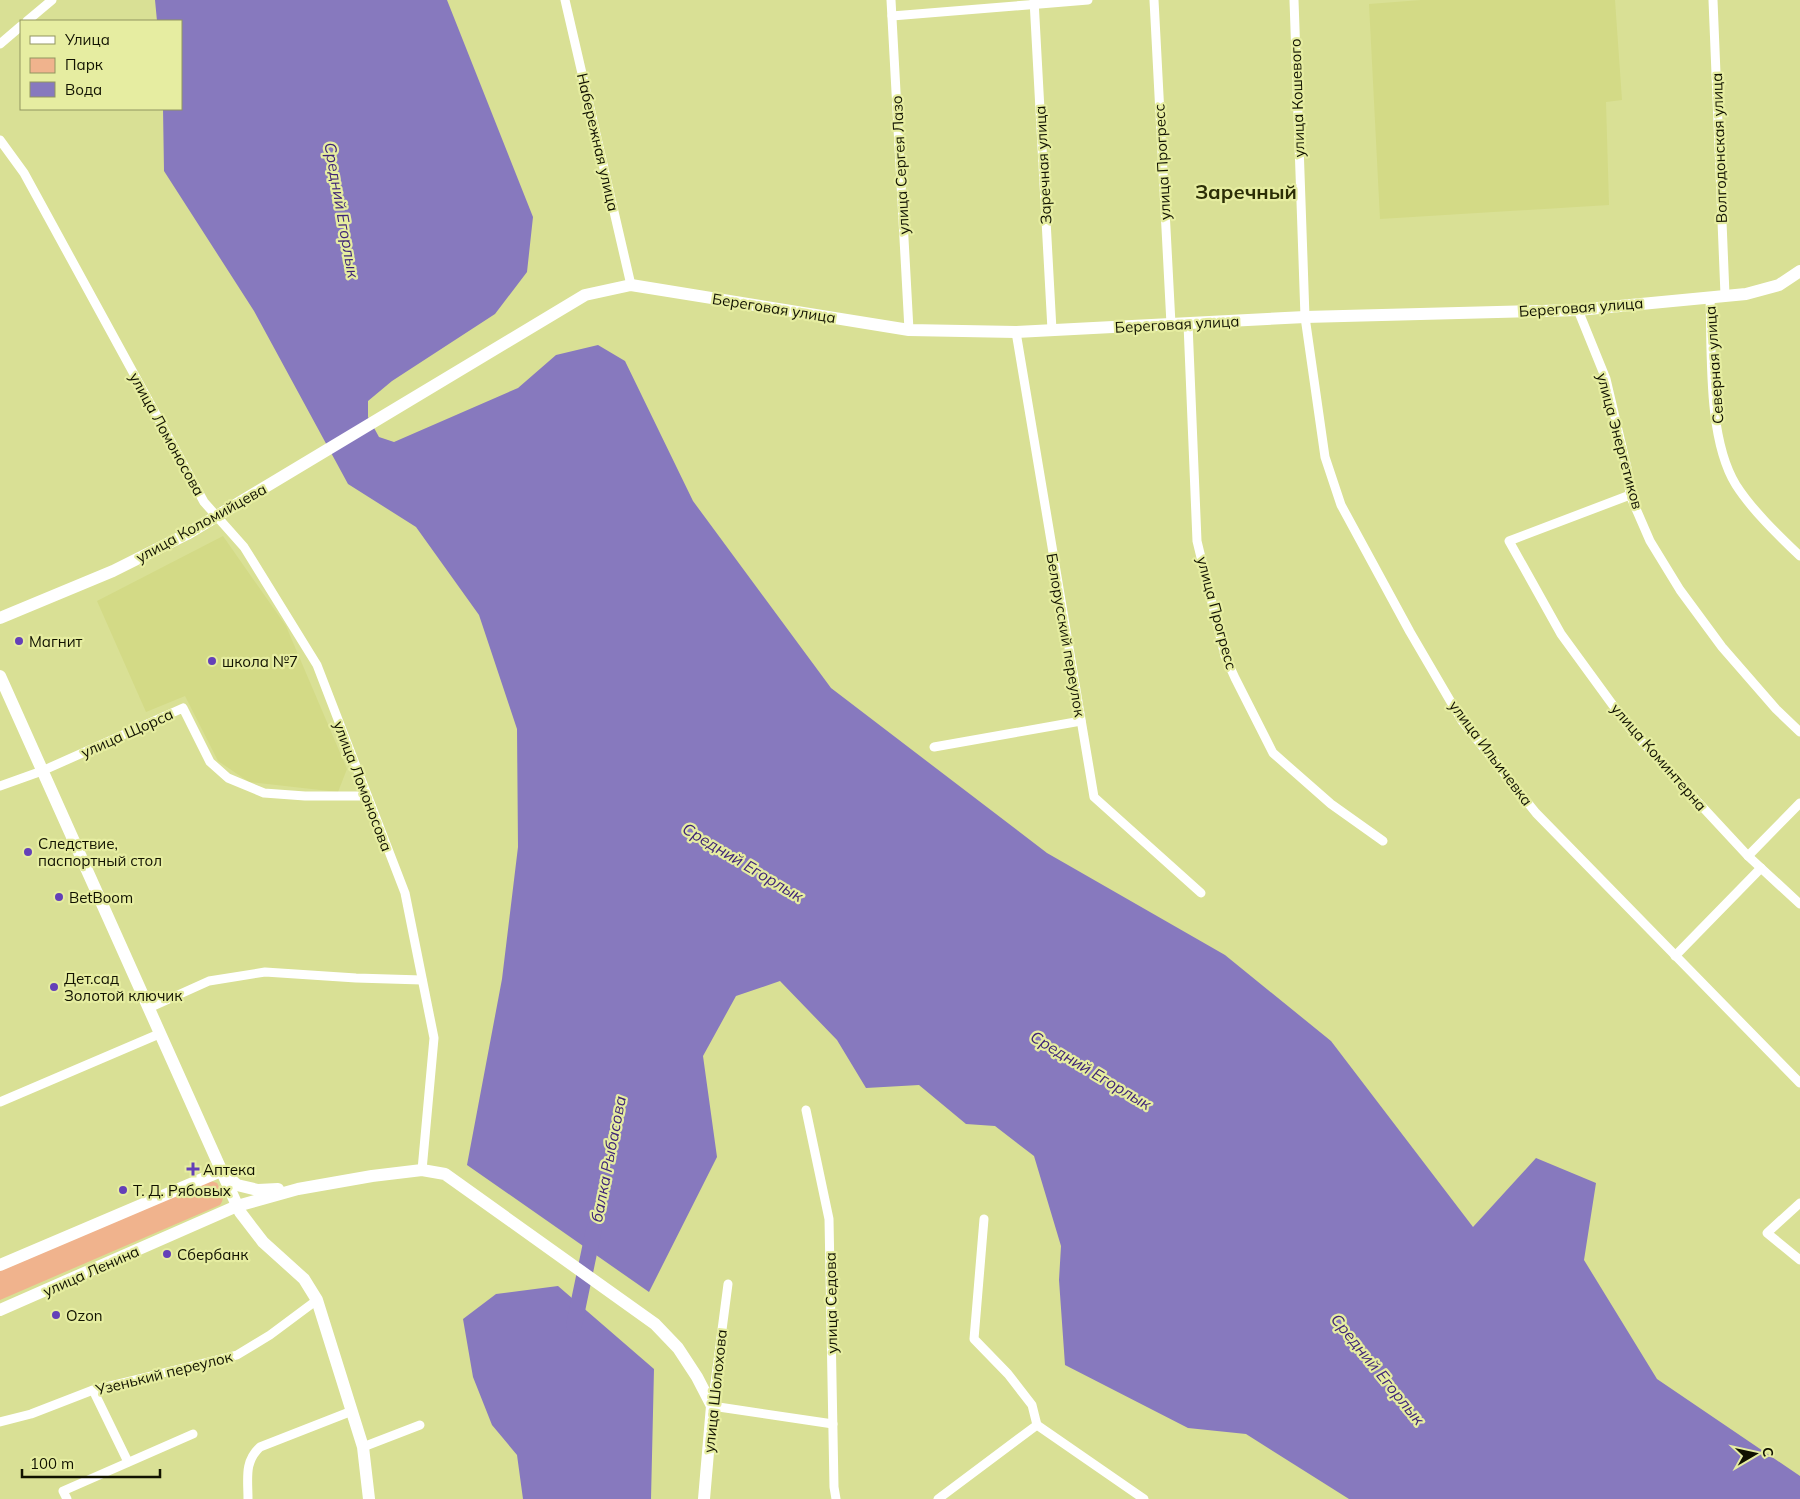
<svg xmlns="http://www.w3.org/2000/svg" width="1800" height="1499" font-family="Mulish,sans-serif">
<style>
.built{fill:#d3da86}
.green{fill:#f0b38d}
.water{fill:#8779be}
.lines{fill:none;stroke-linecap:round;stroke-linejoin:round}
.river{stroke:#8779be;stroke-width:16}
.street{stroke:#fff;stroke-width:9}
.secondary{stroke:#fff;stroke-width:12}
.poi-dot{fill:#6440b8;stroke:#e6eda1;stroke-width:2}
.labels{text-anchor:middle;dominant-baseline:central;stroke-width:4.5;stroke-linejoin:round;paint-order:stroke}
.street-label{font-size:15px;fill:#111200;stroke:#e6eda1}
.poi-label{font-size:15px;fill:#111200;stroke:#e6eda1;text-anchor:start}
.water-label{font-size:16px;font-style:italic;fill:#3e2477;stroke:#e6eda1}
.district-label{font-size:20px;font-weight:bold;fill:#2c2e06;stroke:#e6eda1}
</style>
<rect width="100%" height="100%" fill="#d9e095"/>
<g class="built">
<path d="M1421,0H1615L1622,100L1606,102L1609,205L1380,219L1369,4Z"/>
<path d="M223,536L286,626L347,769L338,792L249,782L218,761L185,696L146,712L97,601Z"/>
</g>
<path class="green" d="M211,1181L217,1183C221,1191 226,1197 220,1205L0,1300V1271Z"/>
<g class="water">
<path d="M155,0H447L533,217L527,272L495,314L392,381L368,401V417L379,437L394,442L518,388L556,355L598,345L625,361L693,501L831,688L1047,853L1225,955L1331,1041L1473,1227L1536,1158L1596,1183L1584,1260L1657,1379L1800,1476V1499H1349L1246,1434L1188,1428L1065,1365L1059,1280L1061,1246L1034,1156L995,1126L966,1124L919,1085L866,1088L837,1040L780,981L736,996L703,1056L717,1157L649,1292L467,1165L502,979L518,847L517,729L479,615L416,527L348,484L254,311L164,171L163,109H181V21H157Z"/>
<path d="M558,1286L654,1369L651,1499H523L517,1455L492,1425L473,1377L463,1319L496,1294Z"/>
</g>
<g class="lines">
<path class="river" d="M574,1325L594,1229"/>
<g class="street">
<path d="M565,0L631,285"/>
<path d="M891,0L909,330"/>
<path d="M1034,0L1052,330"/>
<path d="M1154,0L1171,324"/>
<path d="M1294,0L1305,317L1325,457L1341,505L1410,632L1462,721L1536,813L1800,1083"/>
<path d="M1713,0L1725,295"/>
<path d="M892,16L1088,0"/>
<path d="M27,21L52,0"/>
<path d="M0,44L21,26"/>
<path d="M0,140L24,173L204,502L244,547L317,665L405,893L434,1038L422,1170"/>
<path d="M1710,297C1712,352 1707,438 1736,485C1752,510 1778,535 1800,556"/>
<path d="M1578,310L1606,379L1627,468L1630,495L1650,541L1680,590L1722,647L1776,709L1800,732"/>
<path d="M1188,324L1197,541L1225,656L1235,678L1273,753L1331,804L1383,841"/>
<path d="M1016,332L1094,797L1201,893"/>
<path d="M1630,495L1509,541L1561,634L1631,730L1748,856L1800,904"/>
<path d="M934,747L1081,721"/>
<path d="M0,786L42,771L183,708L210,762L228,778L264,793L305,796H367"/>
<path d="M1748,856L1800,803"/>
<path d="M1675,956L1761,868"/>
<path d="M149,1008L209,981L265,972L356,978L422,980"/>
<path d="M0,1102L159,1034"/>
<path d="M806,1110L829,1219L834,1487L836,1499"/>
<path d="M1800,1203L1767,1233L1800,1260"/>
<path d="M984,1219L974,1339L1008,1374L1032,1405L1037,1425"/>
<path d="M728,1284L712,1406L833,1424"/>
<path d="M93,1390L128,1462"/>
<path d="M0,1422L31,1414L93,1390L237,1355L270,1335L317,1300"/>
<path d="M363,1447L420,1425"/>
<path d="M67,1499L63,1491L193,1434"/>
<path d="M248,1499C248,1478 244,1462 260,1447L352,1411"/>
<path d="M938,1499L1037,1425L1144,1499"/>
</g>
<g class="secondary">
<path d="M0,618L113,571L187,534L585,295L631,285L909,330L1016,332L1305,317L1578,310L1746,294L1779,285L1800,271"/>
<path d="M0,676L240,1212L263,1242L304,1279L317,1300L363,1447L369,1499"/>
<path d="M225,1174L237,1185L258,1190L278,1189"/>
<path d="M0,1265L221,1171"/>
<path d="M0,1310L237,1206L298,1189L372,1176L422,1170L445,1174L655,1324L678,1348L697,1377L712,1406L704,1499"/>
</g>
</g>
<g class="poi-dot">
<circle cx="19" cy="641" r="5"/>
<circle cx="212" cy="661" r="5"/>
<circle cx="28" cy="852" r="5"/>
<circle cx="59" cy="897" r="5"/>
<circle cx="54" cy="987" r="5"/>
<path d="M190.5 1161.5h5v5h5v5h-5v5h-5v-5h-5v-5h5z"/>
<circle cx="123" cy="1190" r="5"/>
<circle cx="167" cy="1254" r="5"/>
<circle cx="56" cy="1315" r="5"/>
</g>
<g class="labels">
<g class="street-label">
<text transform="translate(1297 98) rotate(-92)">улица Кошевого</text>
<text transform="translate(598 142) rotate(77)">Набережная улица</text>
<text transform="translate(1719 148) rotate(-92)">Волгодонская улица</text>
<text transform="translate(1162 162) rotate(-93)">улица Прогресс</text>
<text transform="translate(900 165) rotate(-93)">улица Сергея Лазо</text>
<text transform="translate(1043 165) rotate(-93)">Заречная улица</text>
<text transform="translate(1581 307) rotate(-4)">Береговая улица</text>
<text transform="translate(774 308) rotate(9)">Береговая улица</text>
<text transform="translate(1177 324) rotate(-3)">Береговая улица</text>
<text transform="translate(1714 365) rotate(-94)">Северная улица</text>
<text transform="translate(167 434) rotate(61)">улица Ломоносова</text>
<text transform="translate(1620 441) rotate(75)">улица Энергетиков</text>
<text transform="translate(201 523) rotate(-29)">улица Коломийцева</text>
<text transform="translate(1217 613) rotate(75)">улица Прогресс</text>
<text transform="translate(1066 635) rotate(80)">Белорусский переулок</text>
<text transform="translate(127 733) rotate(-24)">улица Щорса</text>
<text transform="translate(1491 753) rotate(53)">улица Ильичевка</text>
<text transform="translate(1659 757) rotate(49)">улица Коминтерна</text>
<text transform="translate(363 786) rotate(69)">улица Ломоносова</text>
<text transform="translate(91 1271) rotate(-24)">улица Ленина</text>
<text transform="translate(831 1303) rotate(-91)">улица Седова</text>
<text transform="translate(164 1373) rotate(-14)">Узенький переулок</text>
<text transform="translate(715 1391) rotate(-84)">улица Шолохова</text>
</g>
<g class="poi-label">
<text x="29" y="641">Магнит</text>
<text x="222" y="661">школа №7</text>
<text x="38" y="843">Следствие,<tspan x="38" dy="17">паспортный стол</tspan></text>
<text x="69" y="897">BetBoom</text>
<text x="64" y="978">Дет.сад<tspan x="64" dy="17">Золотой ключик</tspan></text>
<text x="203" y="1169">Аптека</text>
<text x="133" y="1190">Т. Д. Рябовых</text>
<text x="177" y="1254">Сбербанк</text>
<text x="66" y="1315">Ozon</text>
</g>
<g class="water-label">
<text transform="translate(342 210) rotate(80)">Средний Егорлык</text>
<text transform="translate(743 862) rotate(31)">Средний Егорлык</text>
<text transform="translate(1091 1070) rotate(31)">Средний Егорлык</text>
<text transform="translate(608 1159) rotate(-79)">балка Рыбасова</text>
<text transform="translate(1378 1369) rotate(51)">Средний Егорлык</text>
</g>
<g class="district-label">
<text x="1246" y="191">Заречный</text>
</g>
</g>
<rect x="20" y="20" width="162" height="90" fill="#e6eda1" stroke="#919561"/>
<rect x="30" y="36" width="25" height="8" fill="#ffffff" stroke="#919561"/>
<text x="65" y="45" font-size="15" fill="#111200">Улица</text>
<rect x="30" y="58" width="25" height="15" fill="#f0b38d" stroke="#919561"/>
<text x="65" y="70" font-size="15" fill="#111200">Парк</text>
<rect x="30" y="82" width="25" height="15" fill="#8779be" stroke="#919561"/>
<text x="65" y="95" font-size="15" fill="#111200">Вода</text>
<g transform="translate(1755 1454) rotate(81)" stroke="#e6eda1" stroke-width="4" paint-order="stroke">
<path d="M0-4L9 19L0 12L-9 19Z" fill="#111200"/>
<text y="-8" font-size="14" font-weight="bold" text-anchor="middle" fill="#111200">С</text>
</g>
<path d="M22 1469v8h138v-8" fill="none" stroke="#111200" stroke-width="2.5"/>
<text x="30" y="1469" font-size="15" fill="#111200" stroke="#e6eda1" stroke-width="4" paint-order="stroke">100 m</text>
</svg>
